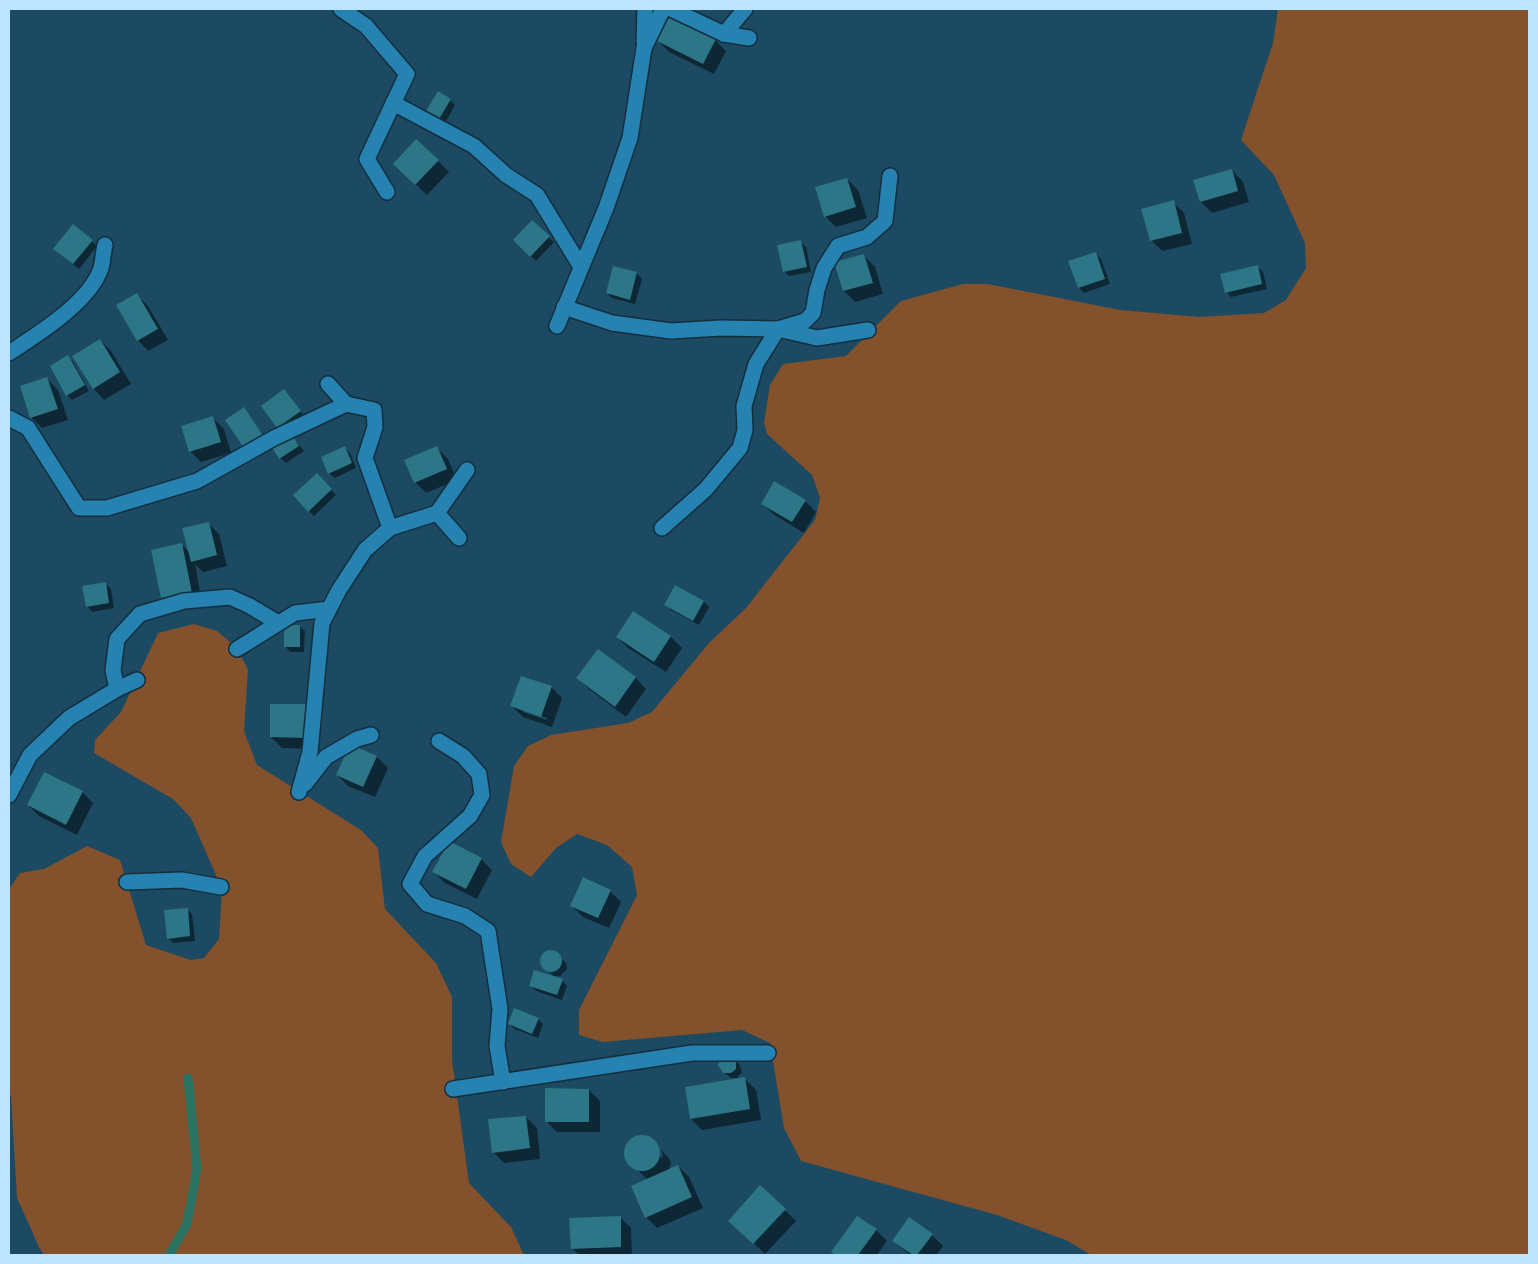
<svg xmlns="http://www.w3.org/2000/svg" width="1538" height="1264" font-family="Signika,sans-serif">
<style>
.green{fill:#83512c}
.shadow{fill:#0007;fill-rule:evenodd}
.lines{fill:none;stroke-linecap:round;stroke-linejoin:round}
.stream{stroke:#2a7261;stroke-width:9}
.building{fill:#2c7687}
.minor-casing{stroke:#132f3e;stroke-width:18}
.minor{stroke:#2682b0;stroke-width:15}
</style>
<rect width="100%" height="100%" fill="#1c4a63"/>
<g class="green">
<path d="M1278,9H1529V1255H1091L1066,1240L997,1215L801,1161L784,1128L770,1043L742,1030L603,1042L579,1035V1010L637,895L632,867L607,845L577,834L556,848L531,877L511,864L501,842L514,766L528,746L551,735L628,723L652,712L709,643L746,608L815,520L820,498L812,475L767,434L764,422L770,385L783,364L846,356L901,301L963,284H988L1120,310L1199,317L1264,313L1286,300L1306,268L1305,243L1274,175L1241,140L1273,43Z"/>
<path d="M194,624L217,631L237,648L248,670L244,731L257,765L361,830L378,848L385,909L436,963L452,997V1060L469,1183L511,1227L524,1255H44L39,1247L17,1198L11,1096L9,1092V889L20,873L44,869L87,846L120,860L146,945L191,960L204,958L219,939L222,889L191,818L173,799L94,753L95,740L121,712L158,633Z"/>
</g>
<g class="shadow">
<path d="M715,40L726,51L714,74L669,52L658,41Z"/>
<path d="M450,100L455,105L445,123L433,116L428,111Z"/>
<path d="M438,161L449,172L427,195L406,175Z"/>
<path d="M1232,170L1243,182L1249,202L1212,213L1201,202L1194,181Z"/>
<path d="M847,179L858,190L867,218L836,227L825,216Z"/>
<path d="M1173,202L1184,213L1192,244L1162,251L1151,240Z"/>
<path d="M532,221L554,242L536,261L514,240Z"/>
<path d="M92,241L97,246L79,269L60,254Z"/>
<path d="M801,242L806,247L811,272L789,276L784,271Z"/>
<path d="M1096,254L1101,259L1110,284L1084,293L1079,288Z"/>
<path d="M864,256L875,267L883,294L855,302L844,291Z"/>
<path d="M1257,266L1263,272L1267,289L1231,297L1226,292Z"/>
<path d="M636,273L642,279L635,304L612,298L607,293Z"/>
<path d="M137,295L148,306L168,340L148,351L138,340Z"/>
<path d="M100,340L111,351L131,384L104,400L94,389Z"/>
<path d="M68,357L73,362L89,391L72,400L67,395Z"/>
<path d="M47,379L58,390L68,420L42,428L31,417Z"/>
<path d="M284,390L305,417L283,432L278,427Z"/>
<path d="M213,418L224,429L231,453L201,462L190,451Z"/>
<path d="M291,435L304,451L286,463L280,458Z"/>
<path d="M345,448L350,453L356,468L335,478L329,473Z"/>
<path d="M437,448L448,459L457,480L426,493L415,482Z"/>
<path d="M317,475L336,495L314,516L309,511Z"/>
<path d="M805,501L816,512L804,533L773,514L762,503Z"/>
<path d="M208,523L219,534L227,566L203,572L195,564L202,603L173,609L162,598L153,551L182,545L190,553Z"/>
<path d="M105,583L111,589L114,608L92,612L87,606Z"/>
<path d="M676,587L704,602L709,607L699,625L671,610L666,605Z"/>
<path d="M634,613L671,637L682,648L666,672L628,648L617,637Z"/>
<path d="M299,626L305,631L304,652H290L285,646Z"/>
<path d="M598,651L636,678L646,689L626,717L589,689L578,678Z"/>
<path d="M551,687L562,698L552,727L523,717L512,706ZM523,709L547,718V720L523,712Z"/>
<path d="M305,706L316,717L315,749L282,748L271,737Z"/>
<path d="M377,757L388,768L375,797L348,786L337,775Z"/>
<path d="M82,792L93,803L77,835L39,816L28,805Z"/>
<path d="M481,859L492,870L477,899L445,883L434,872Z"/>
<path d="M610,891L621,902L609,928L583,917L572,906Z"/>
<path d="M187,909L192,914L195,941L173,943L168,938Z"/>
<path d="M547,952L556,953L566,963L567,969L560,976H554L543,966L542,957Z"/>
<path d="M562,980L567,986L562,1000L536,991L531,986Z"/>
<path d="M538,1019L543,1024L538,1038L515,1029L509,1024Z"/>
<path d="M733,1059L739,1064L742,1072L737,1078H731L721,1070Z"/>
<path d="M745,1079L756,1090L761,1120L702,1130L691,1119Z"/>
<path d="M589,1090L600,1101V1132H557L546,1121Z"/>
<path d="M526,1117L537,1128L540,1159L504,1163L493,1152Z"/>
<path d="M645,1137L650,1138L658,1147L661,1158L663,1157L661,1150L669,1158L671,1163L669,1170L678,1166L689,1177L703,1208L657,1228L646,1217L648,1180L629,1162L626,1158L627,1147L634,1139Z"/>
<path d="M760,1187L796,1221L765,1254L741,1231Z"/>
<path d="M620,1217L631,1228L632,1255H579L572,1248Z"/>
<path d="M876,1230L887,1241L877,1255H836L833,1252Z"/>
<path d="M932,1235L943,1246L936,1255H910L893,1241Z"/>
</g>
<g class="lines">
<path class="stream" d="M169,1255L187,1224L197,1169L188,1078"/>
</g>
<g class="building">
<path d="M669,16L716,39L703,64L657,41Z"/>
<path d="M438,91L451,99L439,119L426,111Z"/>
<path d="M416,139L439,160L415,185L393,164Z"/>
<path d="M1232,169L1238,191L1200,202L1193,180Z"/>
<path d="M847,178L856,207L824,217L815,187Z"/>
<path d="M1174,200L1182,233L1150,241L1141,209Z"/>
<path d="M532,220L550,236L530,257L513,240Z"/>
<path d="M73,224L93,240L73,264L53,249Z"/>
<path d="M801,240L807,267L783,272L777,245Z"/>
<path d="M1096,252L1105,279L1078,288L1068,261Z"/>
<path d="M864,254L873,283L843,291L834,262Z"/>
<path d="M1258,265L1262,284L1225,293L1220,274Z"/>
<path d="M613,266L637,272L630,300L606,293Z"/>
<path d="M137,293L158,329L137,341L116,305Z"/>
<path d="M100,339L120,372L93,389L72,356Z"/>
<path d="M68,355L85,385L66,396L50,366Z"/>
<path d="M47,377L58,409L30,418L20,386Z"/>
<path d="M284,389L301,411L277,428L261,406Z"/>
<path d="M244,407L263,436L244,448L225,420Z"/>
<path d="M213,416L221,442L189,452L181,426Z"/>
<path d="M291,433L299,446L279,459L272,447Z"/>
<path d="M345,446L352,463L328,474L321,457Z"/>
<path d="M437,446L447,469L414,483L404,460Z"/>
<path d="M317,473L332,489L308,512L293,495Z"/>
<path d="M774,481L806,500L792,522L761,504Z"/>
<path d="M209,522L217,555L191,562L182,528Z"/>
<path d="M182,543L192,593L161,598L151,550Z"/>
<path d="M106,582L109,603L86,607L82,586Z"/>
<path d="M675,585L704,601L693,621L664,605Z"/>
<path d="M633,611L671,636L654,662L616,637Z"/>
<rect x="284" y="625" width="16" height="22"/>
<path d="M598,649L636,677L615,707L576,678Z"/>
<path d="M521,676L552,686L541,717L510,706Z"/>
<path d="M270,704H306L305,738L270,737Z"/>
<path d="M350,744L377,756L363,787L336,775Z"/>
<path d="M44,772L83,791L66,825L27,805Z"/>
<path d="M449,841L482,858L466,889L432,872Z"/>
<path d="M583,877L611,890L598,918L570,906Z"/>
<path d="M188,908L190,936L167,939L164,910Z"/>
<circle cx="551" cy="961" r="11"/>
<path d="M534,970L563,979L557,995L529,986Z"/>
<path d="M514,1008L539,1018L532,1034L508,1024Z"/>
<path d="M721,1059L736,1060V1069L731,1073H723L718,1065Z"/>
<path d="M745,1077L750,1109L690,1119L685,1087Z"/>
<path d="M545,1088L589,1089V1122H545Z"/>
<path d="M526,1116L530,1148L492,1153L488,1119Z"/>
<circle cx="642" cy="1153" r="18"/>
<path d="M678,1165L692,1197L645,1218L631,1186Z"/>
<path d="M760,1185L786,1209L753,1244L728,1221Z"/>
<path d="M621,1216V1247L571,1249L569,1218Z"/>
<path d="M857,1216L877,1229L858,1255H835L831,1252Z"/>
<path d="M909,1217L933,1234L917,1255H913L892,1241Z"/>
</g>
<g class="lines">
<defs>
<g id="minor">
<path d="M341,9L366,26L407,74L367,159L387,192"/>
<path d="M671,9L724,34L745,9"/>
<path d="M724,34L749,38"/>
<path d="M644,42L645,9"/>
<path d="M393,103L474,146L506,175L537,195L581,267"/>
<path d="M564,307L612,323L671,331L721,328L778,329L817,338L868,330"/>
<path d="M557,326L606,208L630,138L644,48L663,9"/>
<path d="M9,353C38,334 90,302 101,268C103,261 103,253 105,245"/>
<path d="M328,384L346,404"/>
<path d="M9,418L28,428L79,508H107L197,481L274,438L346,404L374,410L375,427L365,458L390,528"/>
<path d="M437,513L459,538"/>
<path d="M662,528L706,489L740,448L745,430L744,406L756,364L778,329L805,321L813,313L817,290L824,268L838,246L867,237L885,221L890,176"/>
<path d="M237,649L295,613L329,609"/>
<path d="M117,689L113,670L117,639L140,614L184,601L230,597L250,606L278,623"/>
<path d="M439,741L463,756L479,774L482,795L470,816L425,856L410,884L427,904L465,916L488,931L500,1009L497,1046L503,1082"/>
<path d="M305,784L326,757L357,739L371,735"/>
<path d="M299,792L310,752L322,623L339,590L365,550L390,528L437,513L467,470"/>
<path d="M9,795L30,755L69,718L117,689L137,680"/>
<path d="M127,882L182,880L221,887"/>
<path d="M453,1089L692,1053H768"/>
</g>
</defs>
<use href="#minor" class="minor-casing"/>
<use href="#minor" class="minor"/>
</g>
<rect width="1538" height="1264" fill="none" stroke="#bce4fd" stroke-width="20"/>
</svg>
